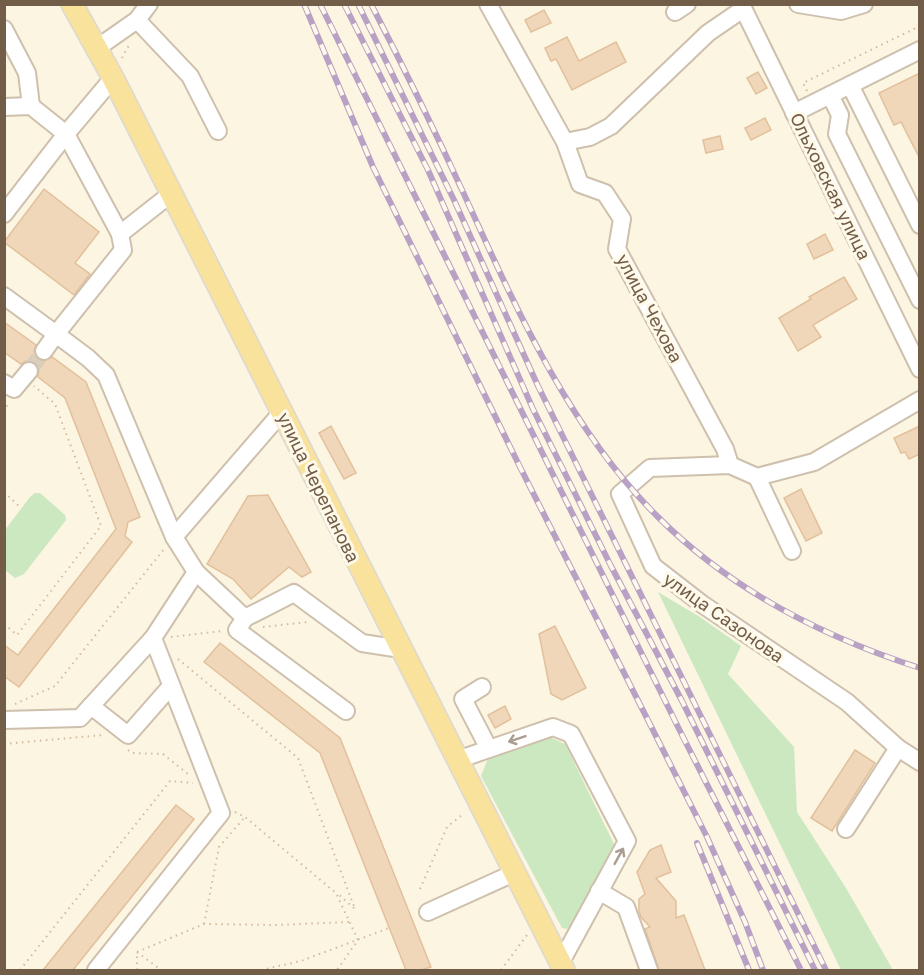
<svg xmlns="http://www.w3.org/2000/svg" width="924" height="975" font-family="'Golos Text',sans-serif">
<style>
.green{fill:#cce8c1}
.building{fill:#f0d7ba;stroke:#e2c09b;stroke-width:1.5}
.lines{fill:none;stroke-linecap:round;stroke-linejoin:round}
.minor-tunnel{stroke:#d9cfbc;stroke-width:16;stroke-dasharray:16 8;stroke-linecap:butt}
.minor-casing{stroke:#cec0ac;stroke-width:20}
.major-casing{stroke:#ddd8d3;stroke-width:24}
.path{stroke:#d4ba9e;stroke-width:2;stroke-dasharray:1.5 4.5;stroke-linecap:butt}
.minor{stroke:#fff;stroke-width:16}
.major{stroke:#f8e29c;stroke-width:21}
.rail-casing{stroke:#b8a1c4;stroke-width:6}
.rail{stroke:#fef9e8;stroke-width:4;stroke-dasharray:11;stroke-linecap:butt}
.oneway{stroke:#aa9e92}
.labels{text-anchor:middle;dominant-baseline:central;stroke-width:6;stroke-linejoin:round;paint-order:stroke}
.street-label{font-size:18px;fill:#725d49;stroke:#fef9e8}
</style>
<rect width="100%" height="100%" fill="#fbf5e2"/>
<g class="green">
<path d="M35,493H40L65,515L66,520L24,574L15,578L5,570V530L30,497Z"/>
<path d="M658,592L700,617L741,646L728,674L794,747L797,812L846,888L893,970H841Z"/>
<path d="M548,736L565,744L615,846L575,925L568,929L562,928L481,776L489,756Z"/>
</g>
<g class="building">
<path d="M544,10L551,23L531,32L525,20Z"/>
<path d="M567,37L579,61L616,42L626,62L572,90L556,59L551,61L545,48Z"/>
<path d="M758,72L767,88L756,94L747,78Z"/>
<path d="M920,73V159L901,122L894,125L879,93Z"/>
<path d="M765,118L771,130L751,140L745,128Z"/>
<path d="M720,136L723,149L706,153L703,140Z"/>
<path d="M44,189L99,232L75,263L90,274L74,295L4,242Z"/>
<path d="M825,234L833,250L814,259L807,244Z"/>
<path d="M844,277L857,299L813,325L821,337L798,351L779,318L811,299L809,297Z"/>
<path d="M4,322L36,345L34,351L38,359L44,361L52,357L86,382L140,517L128,522L125,536L132,542L19,687L4,676V645L18,655L116,529L65,398L38,377L39,368L35,363L26,361L21,364L4,352Z"/>
<path d="M331,426L356,473L344,479L319,433Z"/>
<path d="M920,426V454L909,459L905,452L901,453L894,438Z"/>
<path d="M801,489L822,533L806,541L784,498Z"/>
<path d="M268,495L311,572L302,577L289,567L251,599L233,579L207,564L248,496Z"/>
<path d="M555,626L586,688L562,700L551,694L539,634Z"/>
<path d="M220,643L340,738L431,967L421,970H406L320,753L204,662Z"/>
<path d="M505,706L511,719L495,728L488,715Z"/>
<path d="M855,750L875,763L832,831L811,818Z"/>
<path d="M176,805L194,819L73,970H43Z"/>
<path d="M661,845L671,872L656,878L676,901V918L684,915L705,970H659L645,929L650,927L641,917L639,911V899L645,894L637,872L650,850Z"/>
</g>
<g class="lines">
<path class="minor-tunnel" d="M29,371L44,351"/>
<defs>
<g id="minor">
<path d="M488,4L565,142L580,184L605,193L622,219L617,249L725,449L730,465"/>
<path d="M741,4L920,369"/>
<path d="M798,4L841,11L864,4"/>
<path d="M675,12L687,4"/>
<path d="M137,20L190,76L218,131"/>
<path d="M4,29L27,73L31,106"/>
<path d="M97,48L137,20L149,4"/>
<path d="M920,50L830,95L840,115L837,134L920,300"/>
<path d="M850,85L920,225"/>
<path d="M4,107L31,106L66,134L120,234L172,193"/>
<path d="M794,113L830,95"/>
<path d="M565,142L590,137L611,126L708,33L743,9"/>
<path d="M4,214L66,134L113,78"/>
<path d="M4,296L56,334L123,250L120,234"/>
<path d="M44,351L56,334L88,358L106,375L174,537L196,572L245,618"/>
<path d="M4,383L14,389L29,371"/>
<path d="M920,400L814,462L757,477L730,465L650,468L620,494L653,566L702,604L847,702L898,748L920,762"/>
<path d="M757,477L792,551"/>
<path d="M174,537L282,412"/>
<path d="M482,687L463,699L489,749"/>
<path d="M91,706L128,735L171,686"/>
<path d="M346,711L237,630L245,618L294,593L362,643L401,649"/>
<path d="M4,720L80,718L153,638"/>
<path d="M457,760L553,727L571,734L627,841L561,962"/>
<path d="M846,829L898,748"/>
<path d="M599,891L626,907L649,970"/>
<path d="M428,912L514,873"/>
<path d="M96,970L221,813L153,638L196,572"/>
</g>
<path id="major" d="M72,4L113,78L564,970"/>
</defs>
<use href="#minor" class="minor-casing"/>
<use href="#major" class="major-casing"/>
<g class="path">
<path d="M122,58L129,45"/>
<path d="M807,91L803,83L920,26"/>
<path d="M4,412L8,403"/>
<path d="M4,492L21,508"/>
<path d="M4,624L17,635L101,526L55,404L34,386"/>
<path d="M263,627L308,622"/>
<path d="M171,637L222,631"/>
<path d="M178,659L298,758L355,909L338,894"/>
<path d="M15,704L55,686L164,549"/>
<path d="M4,744L103,735"/>
<path d="M128,750L132,753L163,754L189,775"/>
<path d="M235,812L245,817L336,893L358,940L337,970"/>
<path d="M420,889L447,827L462,815"/>
<path d="M204,924L219,847L244,818"/>
<path d="M137,952L204,924L277,925L350,922"/>
<path d="M137,952L161,970"/>
<path d="M20,970L170,781L193,783"/>
<path d="M137,970V952"/>
<path d="M261,970L301,961L389,928"/>
<path d="M501,970L527,935"/>
</g>
<use href="#minor" class="minor"/>
<use href="#major" class="major"/>
<defs>
<g id="rail">
<path d="M304,4L373,167L520,467L707,837L745,922L763,970"/>
<path d="M320,4L682,735L801,970"/>
<path d="M344,4L428,170L533,409L611,566L682,701L815,970"/>
<path d="M358,4L454,200L538,386L826,970"/>
<path d="M371,4C403,66 434,129 463,192C515,306 568,428 658,517C730,589 823,637 920,668"/>
<path d="M697,843L749,970"/>
</g>
</defs>
<use href="#rail" class="rail-casing"/>
<use href="#rail" class="rail"/>
</g>
<defs><path id="oneway-shaft" d="M-6 0H5M1.5-3L5.5 0L1.5 3" fill="none" stroke-width="1.6" stroke-linecap="round" stroke-linejoin="round" transform="scale(1.5)"/></defs>
<g class="oneway">
<use href="#oneway-shaft" transform="translate(517 739) rotate(161)"/>
<use href="#oneway-shaft" transform="translate(619 856) rotate(-61)"/>
</g>
<g class="labels">
<g class="street-label">
<text transform="translate(831 186) rotate(64)">Ольховская улица</text>
<text transform="translate(650 308) rotate(62)">улица Чехова</text>
<text transform="translate(319 487) rotate(64)">улица Черепанова</text>
<text transform="translate(724 617) rotate(35)">улица Сазонова</text>
</g>
</g>
<rect width="924" height="975" fill="none" stroke="#725d49" stroke-width="12"/>
</svg>
